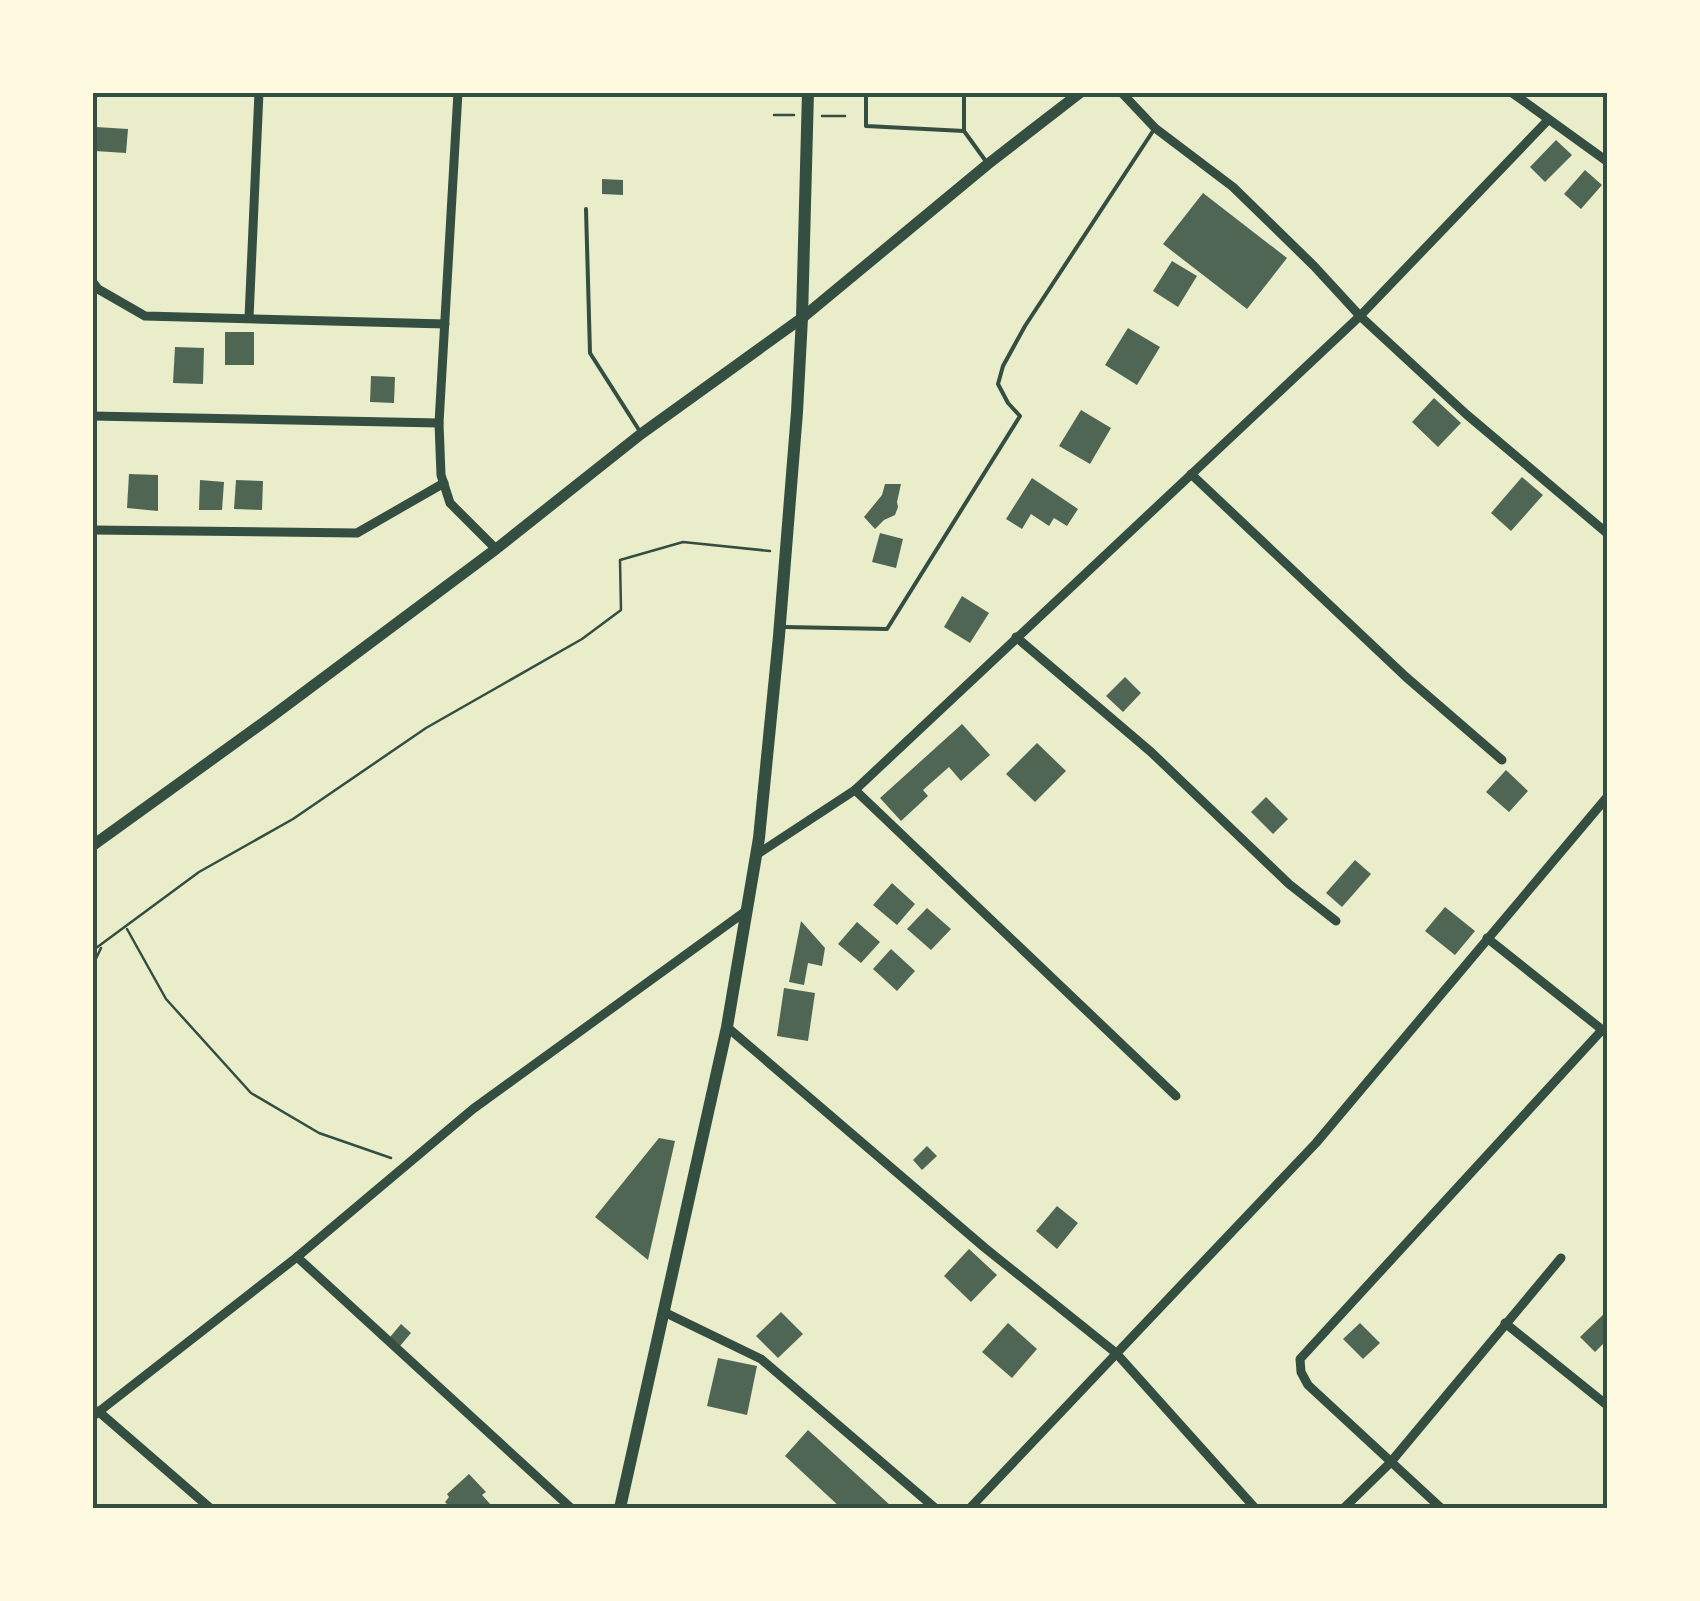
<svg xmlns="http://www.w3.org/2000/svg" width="1700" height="1601" font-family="'Exo 2',sans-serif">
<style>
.building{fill:#4f6655}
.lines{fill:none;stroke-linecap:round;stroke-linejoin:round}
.path{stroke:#344e41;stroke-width:2.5}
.service{stroke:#344e41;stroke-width:4}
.minor{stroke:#344e41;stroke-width:9}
.tertiary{stroke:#344e41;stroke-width:11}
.secondary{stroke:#344e41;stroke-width:12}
.neatline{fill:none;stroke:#344e41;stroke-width:4}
</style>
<rect width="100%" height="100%" fill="#e9edc9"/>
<g class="building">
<path d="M96,127L128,129L126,153L95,151Z"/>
<path d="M1556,140L1572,155L1545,182L1530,167Z"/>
<path d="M1585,170L1602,185L1581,209L1564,194Z"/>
<path d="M602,179L623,180V195L602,194Z"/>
<path d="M1203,193L1287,258L1247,309L1163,244Z"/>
<path d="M1172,261L1197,276L1178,307L1153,291Z"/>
<path d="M1128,328L1160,347L1137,385L1105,365Z"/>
<rect x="225" y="332" width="29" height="33"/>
<path d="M175,347L204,348L203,384L173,383Z"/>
<path d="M371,376L395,377L394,403L370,402Z"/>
<path d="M1434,398L1461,423L1438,447L1412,422Z"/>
<path d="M1081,410L1111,428L1090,464L1059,446Z"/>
<path d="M129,474L158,475V511L127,508Z"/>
<path d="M1522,477L1543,495L1511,531L1491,513Z"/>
<path d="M1032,478L1078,509L1067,526L1054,518L1049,526L1031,514L1022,529L1006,519Z"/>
<path d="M200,480L224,482L222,510H199Z"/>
<path d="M236,480L263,481L262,510L234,509Z"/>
<path d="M885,484H901L897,502L898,507L895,515L884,520L875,529L864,517L882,495Z"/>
<path d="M880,533L903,539L896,568L872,562Z"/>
<path d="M962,596L989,613L970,643L944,627Z"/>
<path d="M1125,677L1141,693L1123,712L1106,696Z"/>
<path d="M962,724L990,755L961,781L949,767L923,790L928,796L901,821L880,798Z"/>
<path d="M1037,743L1066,771L1035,802L1006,774Z"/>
<path d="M1506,770L1528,791L1509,812L1486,792Z"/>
<path d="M1266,797L1288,819L1273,834L1251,812Z"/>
<path d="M1355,860L1371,874L1342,907L1326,893Z"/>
<path d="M892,883L915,904L897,925L873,905Z"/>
<path d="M1445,907L1475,931L1455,955L1425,931Z"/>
<path d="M927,908L951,929L931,950L907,929Z"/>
<path d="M801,921L825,948L822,966L808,963L804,985L789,982Z"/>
<path d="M857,922L880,942L861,963L838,944Z"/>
<path d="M891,949L915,971L897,991L873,969Z"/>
<path d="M784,988L815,993L808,1041L777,1036Z"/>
<path d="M659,1138L675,1141L648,1260L595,1217Z"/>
<path d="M927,1146L937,1156L922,1170L913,1160Z"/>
<path d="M1057,1206L1078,1223L1057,1249L1036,1231Z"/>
<path d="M969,1249L997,1275L971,1302L944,1276Z"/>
<path d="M1608,1310V1339L1595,1352L1580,1337Z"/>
<path d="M781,1312L803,1334L778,1358L756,1336Z"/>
<path d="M1008,1323L1037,1349L1012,1378L982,1352Z"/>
<path d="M1360,1323L1380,1343L1363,1359L1343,1339Z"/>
<path d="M401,1324L411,1333L400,1346L390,1337Z"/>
<path d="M718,1358L757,1366L747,1415L707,1406Z"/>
<path d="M808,1430L891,1506L888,1508H841L785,1456Z"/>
<path d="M469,1474L486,1492L482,1495L491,1505L487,1508H451L445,1502L449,1497L447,1494Z"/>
</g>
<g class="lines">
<g class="path">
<path d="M774,115H794"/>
<path d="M822,116H845"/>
<path d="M127,929L166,999L251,1093L319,1133L391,1158"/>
<path d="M92,951L199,872L293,819L426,728L582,639L621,610L620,560L683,542L770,551"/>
<path d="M92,967L101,948"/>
</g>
<g class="service">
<path d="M734,92H769"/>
<path d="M866,92V126L964,131"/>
<path d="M964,92V131L985,160"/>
<path d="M586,209L590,353L639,430"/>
<path d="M785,627L887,629L1020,416L1008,403L998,384L1003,366L1025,326L1153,131"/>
</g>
<g class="minor">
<path d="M458,92L439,423L441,475L450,503L496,549"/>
<path d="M1121,92L1155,128L1233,187L1314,266L1360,316L1466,414L1608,534"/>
<path d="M1511,92L1608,162"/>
<path d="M92,281L98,289L145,316L445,324"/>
<path d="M249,318L259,92"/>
<path d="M92,416L439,423"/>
<path d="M1191,474L1406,677L1502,760"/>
<path d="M92,530L357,533L444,483"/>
<path d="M1016,637L1151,752L1289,884L1336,921"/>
<path d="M855,790L1176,1096"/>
<path d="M756,855L855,790L1360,316L1548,120"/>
<path d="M1487,938L1605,1032"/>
<path d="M727,1027L985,1248L1116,1353L1255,1508"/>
<path d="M297,1257L571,1508"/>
<path d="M664,1312L761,1359L935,1508"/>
<path d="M1505,1323L1608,1406"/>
<path d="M98,1411L210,1508"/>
<path d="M92,1417L297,1257L473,1109L746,911"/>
<path d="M970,1508L1316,1143L1608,796"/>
<path d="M1344,1508L1390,1463L1561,1258"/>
<path d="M1441,1508L1308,1385L1301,1372L1300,1359L1602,1030"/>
</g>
<path class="tertiary" d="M92,846L271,717L496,549L641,434L802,318L988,164L1081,92"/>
<path class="secondary" d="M620,1508L727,1027L759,838L779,636L797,412L802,318L808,92"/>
</g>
<rect width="1700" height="1601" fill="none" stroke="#fefae0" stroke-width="190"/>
<rect x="95" y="95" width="1510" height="1411" class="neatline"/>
</svg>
